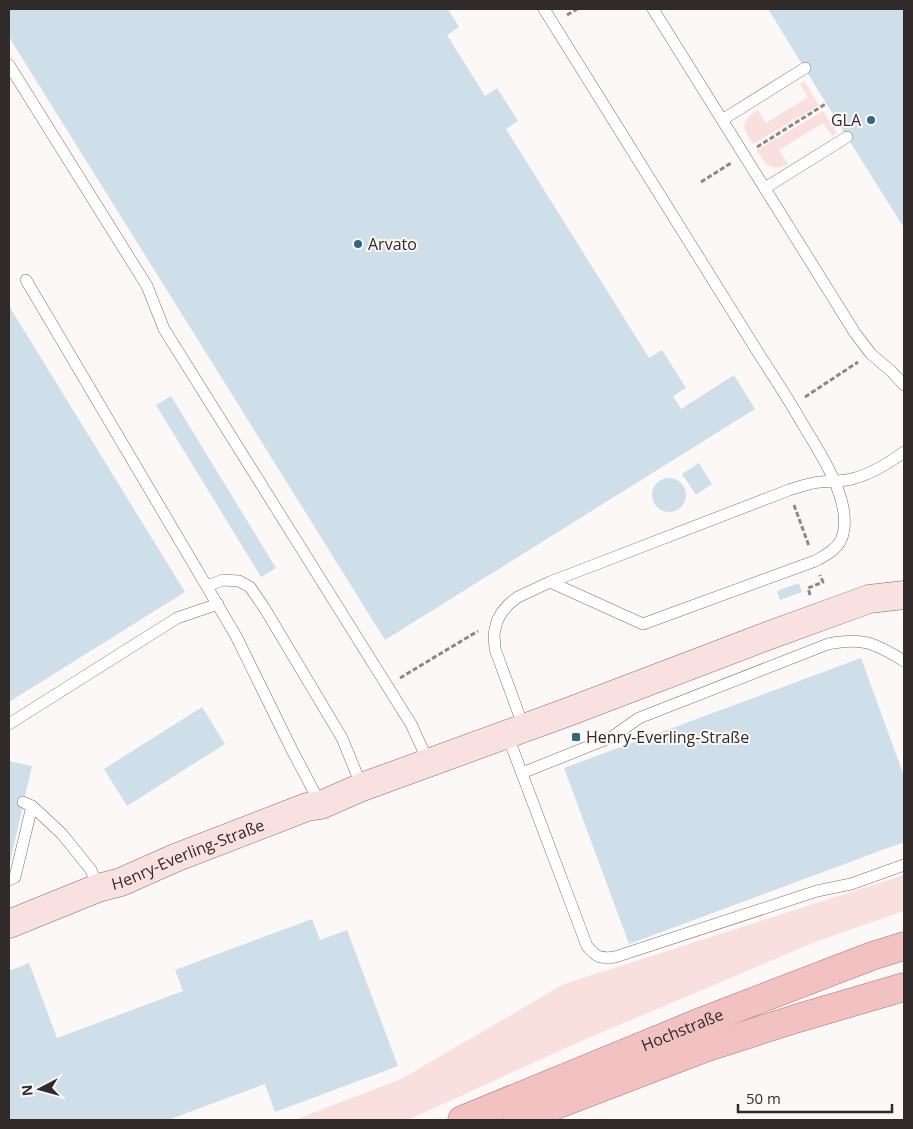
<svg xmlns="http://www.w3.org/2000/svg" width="913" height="1129" font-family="'Open Sans',sans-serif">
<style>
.green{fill:#f9e0de}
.building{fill:#cfdfe9}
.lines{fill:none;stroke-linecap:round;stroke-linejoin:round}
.lane-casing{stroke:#806f6e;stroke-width:12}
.secondary-casing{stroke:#806f6e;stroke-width:29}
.primary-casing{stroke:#a87372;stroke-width:29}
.path{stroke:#8d8888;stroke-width:3;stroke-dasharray:5 2.5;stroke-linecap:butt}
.lane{stroke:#fff;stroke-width:11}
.secondary{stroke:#f8e1e0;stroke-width:28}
.primary{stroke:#f1c2c1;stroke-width:28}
.poi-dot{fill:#326884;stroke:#fcf8f8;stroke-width:2}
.labels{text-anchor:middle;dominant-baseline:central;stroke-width:4;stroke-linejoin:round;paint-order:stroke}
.poi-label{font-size:16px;fill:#312a2a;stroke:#fcf8f8;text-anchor:start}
.street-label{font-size:16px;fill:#312a2a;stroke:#fcf8f8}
</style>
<rect width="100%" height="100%" fill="#fcf8f8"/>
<g class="green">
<path d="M804,81L819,105L753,144C742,127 739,122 758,110L766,123L808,97L800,84Z"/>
<path d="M823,111L837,133L832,136L823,123L779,150L788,164C771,173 765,164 757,150Z"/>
<path d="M904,875V911L815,942L570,1046L408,1120H294L401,1079L564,984Z"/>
</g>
<g class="building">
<path d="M9,9H448L459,27L447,35L485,96L497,88L518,121L506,129L649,358L662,350L686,388L673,396L681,409L734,375L755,409L385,640L9,37Z"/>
<path d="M768,9H904V228L847,137Z"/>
<path d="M9,306L185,592L9,702Z"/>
<path d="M171,396L276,568L261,577L156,405Z"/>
<path d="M699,463L712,484L696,495L682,474Z"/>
<circle cx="669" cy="495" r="17"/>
<path d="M799,583L802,592L780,600L777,591Z"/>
<path d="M861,658L904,776V842L629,944L564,768Z"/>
<path d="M202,707L225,744L127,806L104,769Z"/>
<path d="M9,761L32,766L10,862H9Z"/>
<path d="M312,919L320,940L347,930L398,1066L275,1112L265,1084L168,1120H9V971L29,963L57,1038L183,991L175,970Z"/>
</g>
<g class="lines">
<defs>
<g id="lane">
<path d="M653,9L855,333L871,354L891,371L904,385"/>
<path d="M9,65L147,286L164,329L411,724L429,763"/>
<path d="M722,120L805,68"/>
<path d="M765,188L847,137"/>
<path d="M26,280L236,636L292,750L321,805"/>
<path d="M550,582L789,490C799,487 809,483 820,482C832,481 843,482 855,478C873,473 889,463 904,452"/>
<path d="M207,586L223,580L239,581L250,587L265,609L342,738L362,787"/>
<path d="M9,724L177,618L218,604"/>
<path d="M524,728L495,649L494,634L497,621L502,612L509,604L518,597L550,582L643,624L815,561C825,556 836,550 841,540C856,504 819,452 802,423C789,400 774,377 759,354L544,9"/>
<path d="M507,734L587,946C596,957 600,959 615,957L817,891L851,884L904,865"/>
<path d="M522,773L612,737L639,718L828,644C863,637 875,643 904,661"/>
<path d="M23,802L32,806L62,834L91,870L98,888"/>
<path d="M9,880L15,877L32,806"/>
</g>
<g id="secondary">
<path id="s1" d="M9,924L98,888L121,882L175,858L307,807L321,805L362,787L568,712L762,638L869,599L904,595"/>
</g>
<g id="primary">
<path id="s2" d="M462,1120L703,1021L872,956L904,946"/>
<path d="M517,1120L705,1048L795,1019L904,987"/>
</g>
</defs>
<use href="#lane" class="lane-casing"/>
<use href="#secondary" class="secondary-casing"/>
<use href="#primary" class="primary-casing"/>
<g class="path">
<path d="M567,15L577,9"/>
<path d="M757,147L827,103"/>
<path d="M701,182L731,163"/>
<path d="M805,397L858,362"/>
<path d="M794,505L809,546"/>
<path d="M810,595L808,588L823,582L820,575"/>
<path d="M400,678L478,631"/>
</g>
<use href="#lane" class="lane"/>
<use href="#secondary" class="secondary"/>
<use href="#primary" class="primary"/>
</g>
<g class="poi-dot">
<circle cx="871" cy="120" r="5"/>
<circle cx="358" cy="244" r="5"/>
<rect x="571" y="732" width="10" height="10" rx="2.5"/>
</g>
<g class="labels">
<g class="poi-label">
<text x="861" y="120" text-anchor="end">GLA</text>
<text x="368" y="244">Arvato</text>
<text x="586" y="737">Henry-Everling-Straße</text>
</g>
<g class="street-label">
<text stroke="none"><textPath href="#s1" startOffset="192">Henry-Everling-Straße</textPath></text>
<text stroke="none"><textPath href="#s2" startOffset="238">Hochstraße</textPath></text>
</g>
</g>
<rect width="913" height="1129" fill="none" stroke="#312a2a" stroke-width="20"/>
<g transform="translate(40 1089) rotate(264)" stroke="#fcf8f8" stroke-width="4" paint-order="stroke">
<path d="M0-4L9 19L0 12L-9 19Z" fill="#312a2a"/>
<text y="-8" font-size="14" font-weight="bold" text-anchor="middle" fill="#312a2a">N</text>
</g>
<path d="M738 1104v8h154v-8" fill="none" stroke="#312a2a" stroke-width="2.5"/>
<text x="746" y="1104" font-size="15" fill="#312a2a" stroke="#fcf8f8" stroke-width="4" paint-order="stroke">50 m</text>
</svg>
